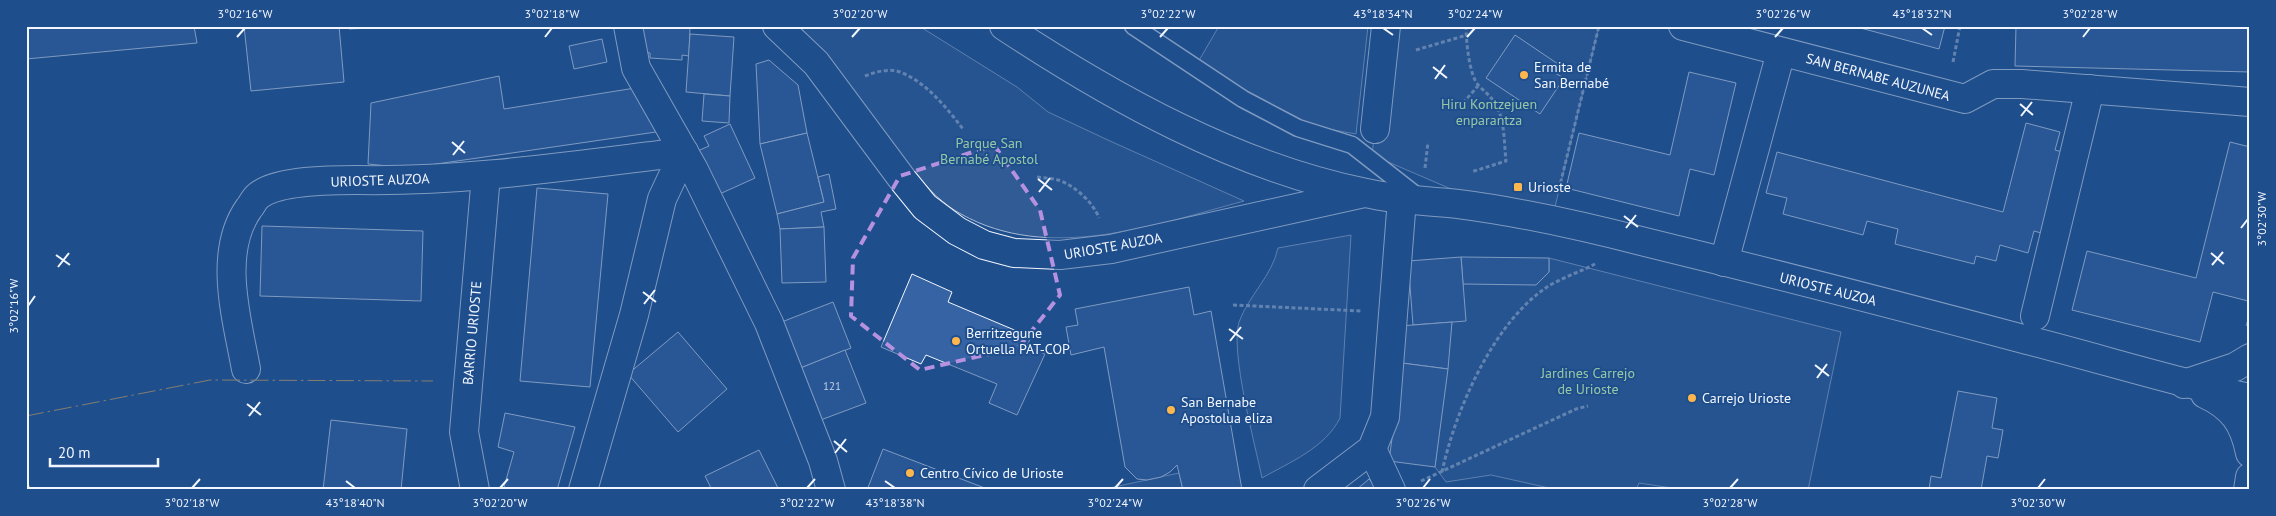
<svg xmlns="http://www.w3.org/2000/svg" width="2276" height="516" font-family="'PT Sans',sans-serif">
<style>
.green{fill:#305b95;stroke:#a8bbd7}
.building{fill:#3563a3;stroke:#f2f6ff}
.lines{fill:none;stroke-linecap:round;stroke-linejoin:round}
.lane-casing{stroke:#f2f6ff;stroke-width:19}
.street-casing{stroke:#f2f6ff;stroke-width:30}
.secondary-casing{stroke:#f2f6ff;stroke-width:30}
.path{stroke:#b3c4dc;stroke-width:3;stroke-dasharray:4 2.5;stroke-linecap:butt}
.lane{stroke:#1f4e8c;stroke-width:16}
.street{stroke:#1f4e8c;stroke-width:28}
.secondary{stroke:#1f4e8c;stroke-width:28}
.power{stroke:#ffb74d;stroke-width:1;stroke-dasharray:18 4 2.5 4;stroke-linecap:butt}
.marked{fill:none;stroke:#b691df;stroke-width:4;stroke-dasharray:10 6;stroke-linejoin:round}
.ticks{fill:none;stroke:#f2f6ff;stroke-width:2}
.poi-dot{fill:#ffb74d;stroke:#1f4e8c;stroke-width:2}
.labels{text-anchor:middle;dominant-baseline:central;stroke-width:4;stroke-linejoin:round;paint-order:stroke}
.number-label{font-size:11px;fill:#c3d1e8}
.poi-label{font-size:14px;fill:#f2f6ff;stroke:#1f4e8c;text-anchor:start}
.street-label{font-size:14px;fill:#f2f6ff;stroke:#1f4e8c}
.park-label{font-size:14px;fill:#97c8a6;stroke:#1f4e8c}
.neatline{fill:none;stroke:#f2f6ff;stroke-width:2}
.ticks-label{font-size:12px;text-anchor:middle;fill:#f2f6ff}
</style>
<rect width="100%" height="100%" fill="#1f4e8c"/>
<g class="green">
<path d="M799,26H919L1017,87L1048,112L1110,141L1244,201C1155,225 1048,263 961,214C944,205 928,189 916,174C874,127 844,72 799,26Z"/>
<path d="M1219,26H1368L1356,134L1317,127L1273,108L1197,64Z"/>
<path d="M1387,26H1599L1552,219L1458,192L1372,155Z"/>
<path d="M1351,235L1340,418C1325,448 1290,462 1262,478C1255,444 1230,352 1239,322C1249,295 1272,276 1278,248Z"/>
<path d="M1549,258L1841,332L1808,490H1685L1639,483L1636,490H1558L1491,475L1446,482L1435,467L1452,322L1463,284L1549,272Z"/>
<path d="M1179,473L1183,490H1100Z"/>
</g>
<g class="building">
<path d="M26,26H194L197,43L26,59Z"/>
<path d="M244,26H339L344,82L251,91Z"/>
<path d="M349,26H398V27L349,29Z"/>
<path d="M640,26H690L689,56L682,55V60L650,58V53L639,52Z"/>
<path d="M1853,26H1945L1939,49Z"/>
<path d="M2016,26H2250V72L2015,66Z"/>
<path d="M690,34L734,37L730,96L686,92Z"/>
<path d="M1515,35L1558,64L1553,72L1564,78L1540,114L1486,78Z"/>
<path d="M602,39L607,62L574,69L569,46Z"/>
<path d="M769,60L798,85L807,133L760,144L756,64Z"/>
<path d="M1689,72L1736,83L1714,175L1690,169L1679,216L1566,188L1579,133L1670,155Z"/>
<path d="M499,76L504,109L635,88L656,132L409,168L368,164L371,103Z"/>
<path d="M704,94L730,96L729,123L702,121Z"/>
<path d="M2026,123L2060,132L2055,150L2066,153L2045,234L2034,231L2028,253L2000,245L1996,261L1976,256L1974,264L1895,244L1898,229L1867,221L1863,235L1783,214L1787,198L1766,193L1777,152L2003,212Z"/>
<path d="M730,124L755,178L713,197L693,153L709,146L704,136Z"/>
<path d="M807,133L824,202L777,214L760,144Z"/>
<path d="M2230,142L2250,147L2248,301L2213,292L2200,342L2072,310L2087,251L2196,278Z"/>
<path d="M829,174L836,209L821,212L824,227L780,229L777,214L824,202L818,177Z"/>
<path d="M537,188L608,194L590,387L520,381Z"/>
<path d="M262,226L423,231L421,301L260,296Z"/>
<path d="M824,227L826,282L782,283L780,229Z"/>
<path d="M1461,257L1549,258V272L1536,285L1463,284Z"/>
<path d="M1461,257L1466,321L1413,325L1408,261Z"/>
<path d="M912,274L952,292L948,302L1031,337L1027,346L1045,354L1017,415L989,403L997,384L926,355L921,364L881,347Z"/>
<path d="M1189,287L1194,315L1211,311L1242,490H1183L1177,465L1170,472L1161,477L1147,480L1137,479L1125,467L1104,347L1071,355L1066,327L1078,325L1075,309Z"/>
<path d="M833,302L851,348L798,369L779,323Z"/>
<path d="M1452,322L1448,369L1402,363L1400,326Z"/>
<path d="M678,332L727,389L678,432L628,374Z"/>
<path d="M845,350L866,403L818,421L798,369Z"/>
<path d="M1402,363L1448,369L1435,467L1389,461Z"/>
<path d="M1958,391L1997,398L1992,428L2003,430L1998,458L1987,456L1981,490H1929L1931,476L1941,478Z"/>
<path d="M505,413L575,427L557,490H514L504,487L514,452L498,447Z"/>
<path d="M331,420L407,429L401,490H323Z"/>
<path d="M883,449L990,490H867Z"/>
<path d="M759,450L779,490H712L705,476Z"/>
<path d="M1369,479L1378,490H1356Z"/>
</g>
<g class="lines">
<defs>
<path id="lane" d="M1133,26L1243,99L1298,128L1352,145L1421,199"/>
<g id="street">
<path d="M628,26L636,68L694,170L769,323L823,461L831,490"/>
<path d="M777,26L816,63L903,180L925,207L957,231L984,245L1014,253L1060,255L1111,249L1364,193"/>
<path d="M1683,26L1965,99L1993,84H2022L2250,102"/>
<path d="M1375,129L1386,26"/>
<path d="M1724,262L1781,52"/>
<path d="M2035,316L2090,89"/>
<path d="M246,369C237,319 217,253 249,208C252,205 254,199 258,196C277,180 332,180 357,180C466,182 576,165 684,152"/>
<path d="M1372,449L1391,490"/>
<path d="M475,490L464,432L486,175"/>
<path d="M583,490L634,315L662,199L684,152"/>
<path d="M1318,490L1372,449L1385,417L1402,199"/>
</g>
<g id="secondary">
<path d="M1004,26C1113,98 1237,167 1366,193C1397,200 1427,201 1458,204C1521,212 1583,226 1645,242C1772,273 1900,306 2027,340C2102,359 2174,382 2250,398"/>
<path d="M2184,384L2235,367L2250,358"/>
<path d="M2205,394C2233,407 2244,423 2250,453"/>
<path d="M2248,490L2250,477"/>
</g>
</defs>
<use href="#lane" class="lane-casing"/>
<use href="#street" class="street-casing"/>
<use href="#secondary" class="secondary-casing"/>
<g class="path">
<path d="M1466,26C1466,40 1469,76 1479,86C1486,93 1493,98 1497,107C1505,123 1504,143 1506,161L1471,172"/>
<path d="M1416,50L1467,35"/>
<path d="M1953,62L1960,26"/>
<path d="M865,76C875,72 889,68 900,72C926,82 946,107 963,129"/>
<path d="M1463,103L1478,86"/>
<path d="M1425,168L1428,142"/>
<path d="M1037,177C1044,178 1051,178 1058,180C1074,185 1093,202 1099,218"/>
<path d="M1559,189L1599,26"/>
<path d="M1233,305L1361,311"/>
<path d="M2247,326L2250,314"/>
<path d="M1442,472C1455,411 1493,323 1547,287C1561,278 1580,272 1595,264"/>
<path d="M1421,481L1576,409L1588,406"/>
</g>
<use href="#lane" class="lane"/>
<use href="#street" class="street"/>
<use href="#secondary" class="secondary"/>
<g class="power">
<path d="M26,416L210,380L433,381"/>
<path d="M26,479L31,490"/>
</g>
</g>
<path d="M0 0H2276V516H0ZM994,145L1040,210L1060,295L1019,347L920,370L851,316L853,258L900,176Z" fill="#1f4e8c" fill-opacity=".55" fill-rule="evenodd"/>
<path class="marked" d="M994,145L1040,210L1060,295L1019,347L920,370L851,316L853,258L900,176Z"/>
<path class="ticks" d="M1383,28L1393,35M1922,28L1932,35M237,37L245,28M545,37L552,28M852,37L860,28M1160,37L1168,28M1467,37L1475,28M1775,37L1783,28M2083,37L2090,28M1433,67L1447,78M1435,79L1445,65M2020,104L2033,115M2021,116L2032,102M452,142L465,153M453,155L464,141M1038,179L1052,190M1039,192L1050,178M1624,216L1638,227M1626,228L1636,215M2241,228L2248,219M2211,253L2224,264M56,255L70,265M2212,265L2223,252M58,267L69,253M643,292L656,302M644,304L655,290M28,306L35,296M1229,329L1243,339M1230,341L1241,327M1815,365L1829,376M1817,378L1827,364M247,404L261,415M249,416L260,402M834,441L847,452M835,453L846,439M346,481L355,488M885,481L895,488M192,488L200,479M500,488L508,479M807,488L815,479M1115,488L1123,479M1423,488L1430,479M1730,488L1738,479M2038,488L2045,479"/>
<g class="poi-dot">
<circle cx="1524" cy="75" r="5"/>
<rect x="1513" y="182" width="10" height="10" rx="2.5"/>
<circle cx="956" cy="341" r="5"/>
<circle cx="1692" cy="398" r="5"/>
<circle cx="1171" cy="410" r="5"/>
<circle cx="910" cy="473" r="5"/>
</g>
<g class="labels">
<g class="number-label">
<text x="832" y="386">121</text>
</g>
<g class="poi-label">
<text x="1534" y="67">Ermita de<tspan x="1534" dy="16">San Bernabé</tspan></text>
<text x="1528" y="187">Urioste</text>
<text x="966" y="333">Berritzegune<tspan x="966" dy="16">Ortuella PAT-COP</tspan></text>
<text x="1702" y="398">Carrejo Urioste</text>
<text x="1181" y="402">San Bernabe<tspan x="1181" dy="16">Apostolua eliza</tspan></text>
<text x="920" y="473">Centro Cívico de Urioste</text>
</g>
<g class="street-label">
<text transform="translate(1878 77) rotate(15)">SAN BERNABE AUZUNEA</text>
<text transform="translate(380 180) rotate(-2)">URIOSTE AUZOA</text>
<text transform="translate(1113 246) rotate(-10)">URIOSTE AUZOA</text>
<text transform="translate(1828 289) rotate(14)">URIOSTE AUZOA</text>
<text transform="translate(472 333) rotate(-85)">BARRIO URIOSTE</text>
</g>
<g class="park-label">
<text x="1489" y="104">Hiru Kontzejuen<tspan x="1489" dy="16">enparantza</tspan></text>
<text x="989" y="143">Parque San<tspan x="989" dy="16">Bernabé Apostol</tspan></text>
<text x="1588" y="373">Jardines Carrejo<tspan x="1588" dy="16">de Urioste</tspan></text>
</g>
</g>
<rect width="2276" height="516" fill="none" stroke="#1f4e8c" stroke-width="55"/>
<path d="M50 458v8h108v-8" fill="none" stroke="#f2f6ff" stroke-width="2.5"/>
<text x="58" y="458" font-size="15" fill="#f2f6ff" stroke="#1f4e8c" stroke-width="4" paint-order="stroke">20 m</text>
<rect x="28" y="28" width="2220" height="460" class="neatline"/>
<g class="ticks-label">
<text x="245" y="18">3°02'16"W</text>
<text x="552" y="18">3°02'18"W</text>
<text x="860" y="18">3°02'20"W</text>
<text x="1168" y="18">3°02'22"W</text>
<text x="1383" y="18">43°18'34"N</text>
<text x="1475" y="18">3°02'24"W</text>
<text x="1783" y="18">3°02'26"W</text>
<text x="1922" y="18">43°18'32"N</text>
<text x="2090" y="18">3°02'28"W</text>
<text transform="translate(2262 219) rotate(-90)" y="4">3°02'30"W</text>
<text transform="translate(14 306) rotate(-90)" y="4">3°02'16"W</text>
<text x="192" y="507">3°02'18"W</text>
<text x="355" y="507">43°18'40"N</text>
<text x="500" y="507">3°02'20"W</text>
<text x="807" y="507">3°02'22"W</text>
<text x="895" y="507">43°18'38"N</text>
<text x="1115" y="507">3°02'24"W</text>
<text x="1423" y="507">3°02'26"W</text>
<text x="1730" y="507">3°02'28"W</text>
<text x="2038" y="507">3°02'30"W</text>
</g>
</svg>
